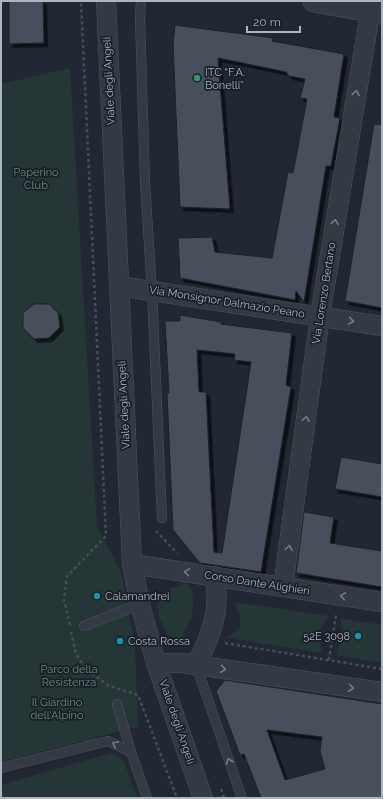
<svg xmlns="http://www.w3.org/2000/svg" width="383" height="799" font-family="Raleway,sans-serif">
<style>
.green{fill:#253637}
.building{fill:#474f5d;stroke:#1b212b;fill-rule:evenodd;filter:url(#shadow)}
.lines{fill:none;stroke-linecap:round;stroke-linejoin:round}
.service-casing{stroke:#4e555f;stroke-width:10}
.minor-casing{stroke:#4e555f;stroke-width:20}
.tertiary-casing{stroke:#4e555f;stroke-width:23}
.path{stroke:#425154;stroke-width:2.5;stroke-dasharray:3 3;stroke-linecap:butt}
.service{stroke:#343a44;stroke-width:9}
.minor{stroke:#343a44;stroke-width:19}
.tertiary{stroke:#343a44;stroke-width:22}
.oneway{stroke:#777e89}
.leisure-dot{fill:#2e9e5b;stroke:#191f29;stroke-width:1.5}
.culture-dot{fill:#0f9aa8;stroke:#191f29;stroke-width:1.5}
.labels{text-anchor:middle;dominant-baseline:central;stroke-width:3.5;stroke-linejoin:round;paint-order:stroke}
.poi-label{font-size:11px;fill:#aeb5c1;stroke:#191f29;text-anchor:start}
.street-label{font-size:11px;fill:#aeb5c1;stroke:#191f29}
.park-label{font-size:11px;fill:#688f72;stroke:#191f29}
</style>
<defs>
<filter id="shadow"><feDropShadow dx="3.5" dy="3.5" stdDeviation="0" flood-color="#0009"/></filter>
</defs>
<rect width="100%" height="100%" fill="#212833"/>
<g class="green">
<path d="M70,68L97,527L121,572L135,645L138,727L97,737L94,744L83,741L1,762V84Z"/>
<path d="M187,582C189,587 192,592 193,597C195,612 187,627 181,640L168,635L159,618L157,602L169,589Z"/>
<path d="M234,602L329,616L320,631L321,649L323,653L227,638L240,627V616Z"/>
<path d="M340,618L382,625V663L335,655C343,639 345,635 340,618Z"/>
<path d="M111,753L124,761L137,798H1V785Z"/>
</g>
<g class="building">
<path d="M9,1H43L44,43L9,44Z"/>
<path d="M175,25L273,38L272,41L344,54L334,117L340,118L331,166H326L304,302L296,291L295,300L180,278L178,238L212,237L215,252L272,258L288,172L293,173L307,99L300,98L305,79L289,76L286,72L218,58L230,209L180,207L173,45Z"/>
<path d="M374,124L382,125V308L345,301Z"/>
<path d="M34,304H49L58,313L60,327L49,338L34,339L23,328V313Z"/>
<path d="M180,315L221,322V324L292,333L286,385L291,387L261,572L200,563L173,530L167,393H169L165,321H180ZM197,350L235,354L234,360L251,362L222,553L214,552L206,392H199Z"/>
<path d="M341,457L382,464V497L335,489Z"/>
<path d="M304,512L334,517L330,543L382,551V587L296,573Z"/>
<path d="M225,680L382,704V798H261L244,754L240,755L216,691ZM267,730L322,737L320,751L325,769L285,780Z"/>
</g>
<g class="lines">
<defs>
<g id="service">
<path d="M141,1L140,18L145,183L152,291L162,518"/>
<path d="M84,626L140,604"/>
<path d="M196,665L242,798"/>
<path d="M117,704L131,752"/>
<path d="M1,768L108,741L131,752L147,798"/>
</g>
<g id="minor">
<path d="M106,1L132,564L140,604L156,663L203,798"/>
<path d="M119,286L382,326"/>
<path d="M132,564L382,602"/>
<path d="M283,587L320,316L372,1"/>
<path d="M156,663H182L382,692"/>
<path d="M196,665C211,636 222,609 214,576"/>
</g>
<path id="tertiary" d="M314,1L382,13"/>
</defs>
<use href="#service" class="service-casing"/>
<use href="#minor" class="minor-casing"/>
<use href="#tertiary" class="tertiary-casing"/>
<g class="path">
<path d="M156,531L177,553"/>
<path d="M70,625L64,600L67,576L106,536L81,1"/>
<path d="M71,632L76,654L86,669L109,686L138,695L177,798"/>
<path d="M225,643L382,669"/>
<path d="M329,660L336,615"/>
<path d="M221,789L224,798"/>
</g>
<use href="#service" class="service"/>
<use href="#minor" class="minor"/>
<use href="#tertiary" class="tertiary"/>
</g>
<defs><path id="oneway-chevron" d="M-2-3.5L2.5 0L-2 3.5" fill="none" stroke-width="1.6" stroke-linecap="round" stroke-linejoin="round"/></defs>
<g class="oneway">
<use href="#oneway-chevron" transform="translate(356 93) rotate(-81)"/>
<use href="#oneway-chevron" transform="translate(335 222) rotate(-81)"/>
<use href="#oneway-chevron" transform="translate(351 321) rotate(9)"/>
<use href="#oneway-chevron" transform="translate(306 419) rotate(-82)"/>
<use href="#oneway-chevron" transform="translate(289 548) rotate(-82)"/>
<use href="#oneway-chevron" transform="translate(187 572) rotate(-171)"/>
<use href="#oneway-chevron" transform="translate(343 596) rotate(-171)"/>
<use href="#oneway-chevron" transform="translate(223 669) rotate(8)"/>
<use href="#oneway-chevron" transform="translate(351 688) rotate(8)"/>
<use href="#oneway-chevron" transform="translate(115 744) rotate(-155)"/>
<use href="#oneway-chevron" transform="translate(229 761) rotate(-109)"/>
</g>
<circle class="leisure-dot" cx="197" cy="78" r="4"/>
<g class="culture-dot">
<circle cx="97" cy="596" r="4"/>
<circle cx="358" cy="636" r="4"/>
<circle cx="120" cy="641" r="4"/>
</g>
<g class="labels">
<g class="poi-label">
<text x="205" y="72">ITC “F.A.<tspan x="205" dy="13">Bonelli”</tspan></text>
<text x="105" y="596">Calamandrei</text>
<text x="350" y="636" text-anchor="end">52E 3098</text>
<text x="128" y="641">Costa Rossa</text>
</g>
<g class="street-label">
<text transform="translate(109 81) rotate(-93)">Viale degli Angeli</text>
<text transform="translate(324 293) rotate(-81)">Via Lorenzo Bertano</text>
<text transform="translate(227 302) rotate(9)">Via Monsignor Dalmazio Peano</text>
<text transform="translate(124 405) rotate(-93)">Viale degli Angeli</text>
<text transform="translate(257 583) rotate(9)">Corso Dante Alighieri</text>
<text transform="translate(177 722) rotate(71)">Viale degli Angeli</text>
</g>
<g class="park-label">
<text x="36" y="172">Paperino<tspan x="36" dy="13">Club</tspan></text>
<text x="69" y="669">Parco della<tspan x="69" dy="13">Resistenza</tspan></text>
<text x="57" y="702">Il Giardino<tspan x="57" dy="13">dell'Alpino</tspan></text>
</g>
</g>
<rect width="383" height="799" fill="none" stroke="#aeb5c1" stroke-width="4"/>
<path d="M247 26v6h53v-6" fill="none" stroke="#aeb5c1" stroke-width="2"/>
<text x="253" y="26" font-size="12" fill="#aeb5c1" stroke="#191f29" stroke-width="3" paint-order="stroke">20 m</text>
</svg>
